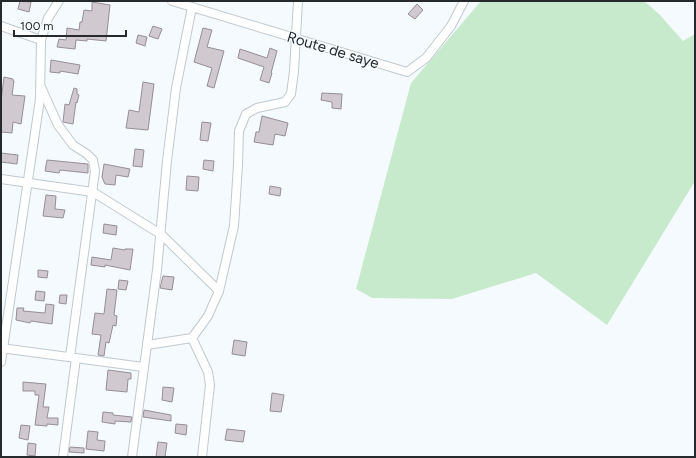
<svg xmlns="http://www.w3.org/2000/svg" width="696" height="458" font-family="Figtree,sans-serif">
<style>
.green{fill:#c7eacc}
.building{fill:#d1c9d0;stroke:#968e95}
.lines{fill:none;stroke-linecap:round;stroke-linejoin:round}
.minor-casing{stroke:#c0c9cf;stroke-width:10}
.minor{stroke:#fff;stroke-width:8}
.labels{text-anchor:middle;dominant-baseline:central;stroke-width:3;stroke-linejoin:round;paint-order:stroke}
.street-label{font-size:15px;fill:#262a2c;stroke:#f5faff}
</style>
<rect width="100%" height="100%" fill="#f5faff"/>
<path class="green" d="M481,1H644L659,14L683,41L695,34V181L607,325L536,273L452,299L372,298L356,289L411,83Z"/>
<g class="building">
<path d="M20,1L31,2L29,12L18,9Z"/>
<path d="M92,2L110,5L106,41L87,39V41L76,40L75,49L57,47L59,39L66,40L67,28L79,30L80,22H82L84,10L92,11Z"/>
<path d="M417,4L423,10L415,19L408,14Z"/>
<path d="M153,26L162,29L158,39L149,36Z"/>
<path d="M203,28L212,30L207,47L224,51L214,88L207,86L212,68L194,62Z"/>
<path d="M138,35L147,37L145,46L136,43Z"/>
<path d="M270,48L277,51L271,73H272L269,83L260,80L264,67L238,58L240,49L267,58Z"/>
<path d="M51,60L80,65L78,74L60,71V73L50,72Z"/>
<path d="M4,77L13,79V81H14L12,95L25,96L21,124L13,122L12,133L1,132V101Z"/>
<path d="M143,82L154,84L148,130L126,128L129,110L139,112Z"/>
<path d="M74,88L77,89V94L79,95L77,103L76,102L73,124L63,122L65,104L69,105Z"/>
<path d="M322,93L342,94L341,109L332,108V102L321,100Z"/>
<path d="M262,116L288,123L285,136L275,134L273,145L254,142L256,132H259Z"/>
<path d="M202,122L211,123L208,141L200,140Z"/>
<path d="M135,149L144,150L142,167L133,166Z"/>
<path d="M1,153L18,155L17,164L1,162Z"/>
<path d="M47,160L88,164V173L60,170L59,173L45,171Z"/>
<path d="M204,160L214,161L213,171L203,169Z"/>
<path d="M104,164L130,169L128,177L116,175L115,185L105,184L102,177Z"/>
<path d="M187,176L199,177L198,191L186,190Z"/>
<path d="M270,186L281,188L280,196L269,194Z"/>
<path d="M46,195L56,196L55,209L65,210L63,218L43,216Z"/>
<path d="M104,224L117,226L116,235L103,233Z"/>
<path d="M113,248L125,250V249H133L130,270L105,265V267L91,265L92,257L111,260Z"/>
<path d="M38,270L48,271L47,278L38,277Z"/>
<path d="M163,276L174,277L172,290L160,288Z"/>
<path d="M119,280L128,281L126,290L118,289Z"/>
<path d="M107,289L117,290L114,315L117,316L116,326L113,325L109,343L106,342L104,356L98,355L101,335L92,334L95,313L104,314Z"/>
<path d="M36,291L45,292L44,301L35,300Z"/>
<path d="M60,295H67L66,304L59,303Z"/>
<path d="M46,304L54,305L52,324L31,321L30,323L16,320L17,308H24L23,311L45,313Z"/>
<path d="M234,340L247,342L245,356L232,354Z"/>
<path d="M108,370L131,373V379H128L127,392L106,390Z"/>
<path d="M23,382L46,384L43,407H49L47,418H58V425L47,424V426L35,425L39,395H35V391H23Z"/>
<path d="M163,387L174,388L172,402L162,400Z"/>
<path d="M272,393L284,395L281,412L270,411Z"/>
<path d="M144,410L171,415V421L143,417Z"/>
<path d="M103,412L113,413V415L132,417L131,422L115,421V424L102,422Z"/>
<path d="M176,424L187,425L186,435L175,433Z"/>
<path d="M21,425L30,426L28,440L19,438Z"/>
<path d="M227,429L245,431L243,442L225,440Z"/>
<path d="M88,431L98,432L97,440L105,441L104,451L86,449Z"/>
<path d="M158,442L167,443L165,457H156Z"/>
<path d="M28,443L36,444L35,456L27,455Z"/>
<path d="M70,447L84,448V453L69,452Z"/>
</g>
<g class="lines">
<defs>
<g id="minor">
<path d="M172,1L407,72L426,58L451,26L464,1"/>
<path d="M1,26L41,40"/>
<path d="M41,87L58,125L73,145L87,154L93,160L95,171L70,357"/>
<path d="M1,179L93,192L162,235L219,291"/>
<path d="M192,338L208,372L210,385L202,457"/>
<path d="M147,345L192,338L208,316L219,291L234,226L238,165L239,131L246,114L257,108L285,102L291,94L294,71L298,1"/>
<path d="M1,348L143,367"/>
<path d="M1,362L40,99L41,40L48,18L59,1"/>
<path d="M63,457L76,358"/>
<path d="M132,457L157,270L167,161L176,88L192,7"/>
</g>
</defs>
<use href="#minor" class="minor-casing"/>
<use href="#minor" class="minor"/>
</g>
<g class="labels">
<g class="street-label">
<text transform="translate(333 50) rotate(17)">Route de saye</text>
</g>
</g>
<rect width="696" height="458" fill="none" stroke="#262a2c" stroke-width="4"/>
<path d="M14 30v6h112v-6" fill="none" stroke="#262a2c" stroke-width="2"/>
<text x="20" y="30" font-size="12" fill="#262a2c" stroke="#f5faff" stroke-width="3" paint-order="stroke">100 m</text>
</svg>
